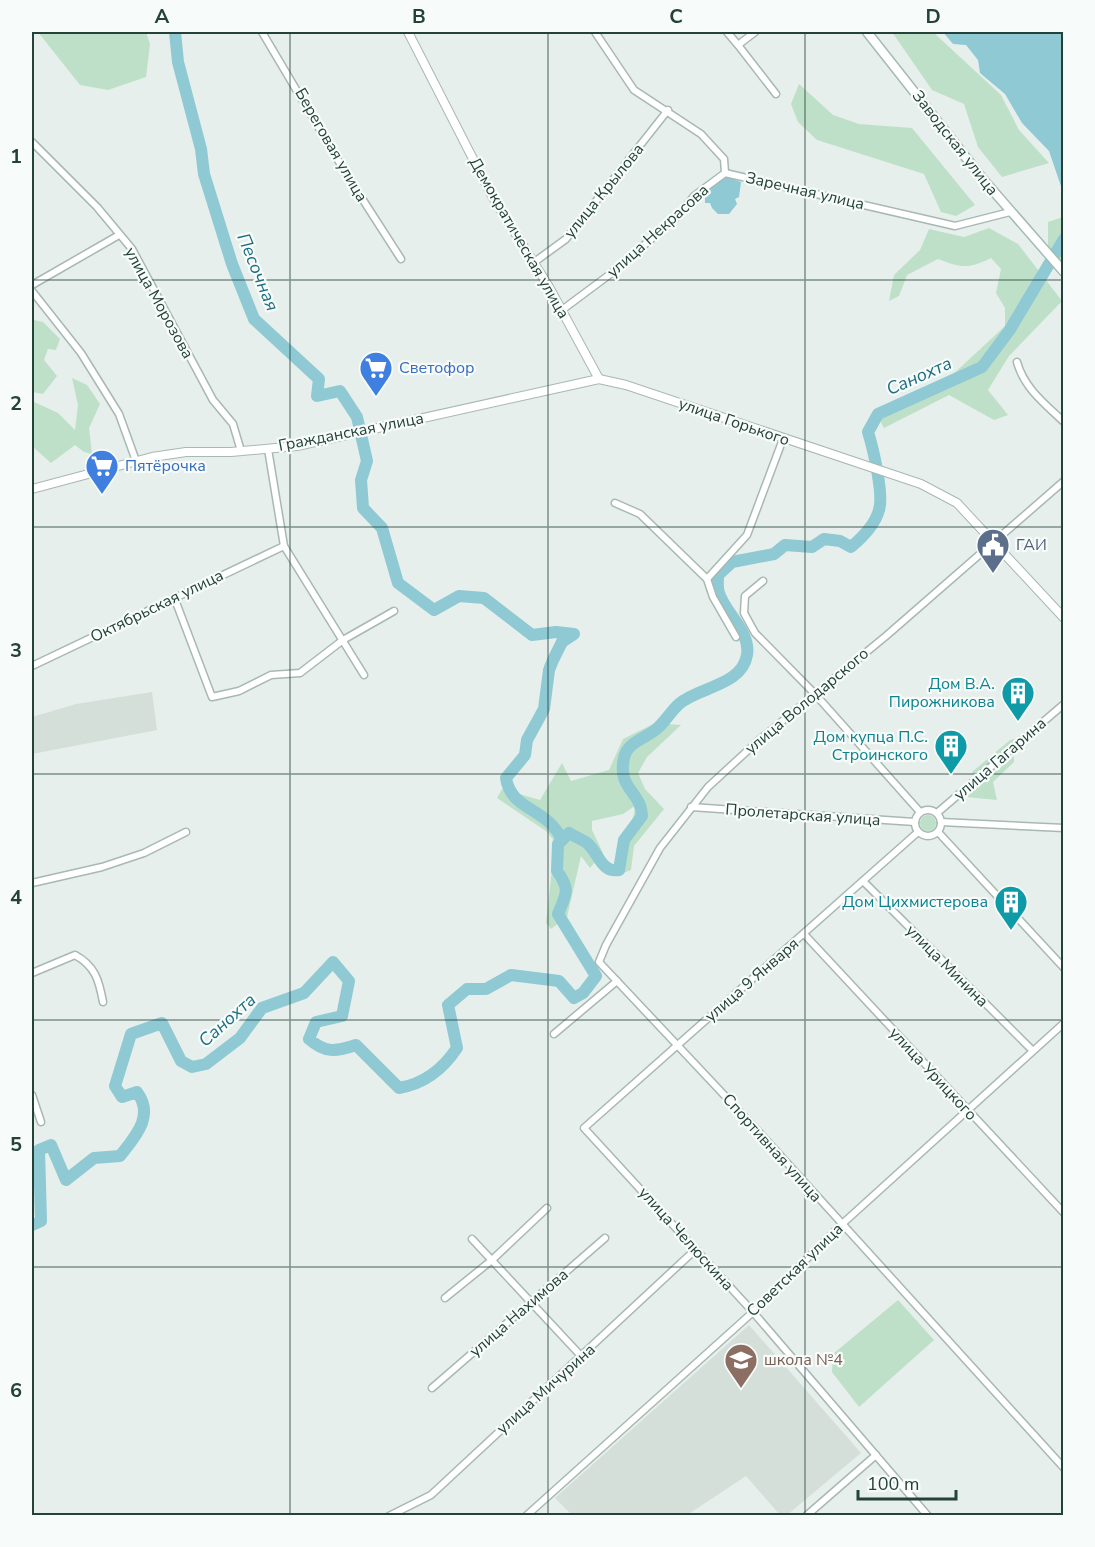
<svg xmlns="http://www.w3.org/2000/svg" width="1095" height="1547" font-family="'Nunito Sans',sans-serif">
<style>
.built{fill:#d4dfda}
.green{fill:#bfe0c8}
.water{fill:#8ec9d4}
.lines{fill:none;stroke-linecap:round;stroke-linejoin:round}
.river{stroke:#8ec9d4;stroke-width:12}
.minor-casing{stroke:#a8b8b2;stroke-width:9}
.tertiary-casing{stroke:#a8b8b2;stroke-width:10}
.secondary-casing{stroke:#a4bbb3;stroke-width:11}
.minor{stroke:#fff;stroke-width:6}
.tertiary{stroke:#fff;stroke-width:8}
.secondary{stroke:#fff;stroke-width:8}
.grid{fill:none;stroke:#24423a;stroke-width:1.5;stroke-opacity:0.55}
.labels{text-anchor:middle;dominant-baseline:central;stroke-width:4.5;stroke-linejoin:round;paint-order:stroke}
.street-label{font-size:16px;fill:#24423a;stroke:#f7fbf9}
.shop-label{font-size:16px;fill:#366cbe;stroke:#f7fbf9;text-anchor:start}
.service-label{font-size:16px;fill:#4e5e75;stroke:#f7fbf9;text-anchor:start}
.culture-label{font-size:16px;fill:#0d838f;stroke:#f7fbf9;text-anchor:end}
.education-label{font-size:16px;fill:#785e54;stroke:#f7fbf9;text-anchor:start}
.water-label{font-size:18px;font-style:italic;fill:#1c6f80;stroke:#f7fbf9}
.neatline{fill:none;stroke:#24423a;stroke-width:2}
.grid-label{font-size:20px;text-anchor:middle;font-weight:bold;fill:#24423a}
</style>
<rect width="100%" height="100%" fill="#e6efeb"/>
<g class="built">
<path d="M152,692L157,730L32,754V717L76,704Z"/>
<path d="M749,1325L861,1453L787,1515H780L746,1476L687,1515H572L555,1498Z"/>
</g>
<g class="green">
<path d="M38,32H146L150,44L146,77L108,90L80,85Z"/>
<path d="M892,32H933L1001,95L1019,130L1049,163L1002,177L978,147L964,104L932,90Z"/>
<path d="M799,84L833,115L859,124L912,128L975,205L956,216L941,212L924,174L817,140L798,122L791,104Z"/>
<path d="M1063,217V265L1048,247V222Z"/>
<path d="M989,228L1018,244L1062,301L1009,356L988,390L1008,415L994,420L949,395L884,428L875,412L948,379L1005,326V308L996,293L1001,269L991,258C969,269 961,268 938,259L907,275L899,296L889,301L894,275L920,250L929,229L964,237Z"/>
<path d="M34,320L43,322L60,339L56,350L48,349L44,360L57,376L43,394L32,392V322Z"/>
<path d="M72,378L87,385L100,404L89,428L92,454L84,452L75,445L51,463L32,446V401L58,413L75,430L78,405Z"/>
<path d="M655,723L681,725L647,757L638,773L645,789L664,809L634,846L631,870L618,875C608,835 634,834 635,806L623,814L592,821V830L603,853L590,868L581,856L567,917L551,929L546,923L555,842L546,831L497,798L502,789L540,800L562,763L571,781L609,770L623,739Z"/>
<path d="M1019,738L975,776L972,772L1010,740Z"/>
<path d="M1014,756V762L993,782L997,800L966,797Z"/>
<circle cx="928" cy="823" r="8"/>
<path d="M898,1300L934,1340L859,1407L832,1372L833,1354Z"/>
</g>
<g class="water">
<path d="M943,32H1063V192L1049,151L1022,123L1005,94L980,73L978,60L966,45L953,44Z"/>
<path d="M724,176L741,182L739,197L735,199L737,204L729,214H718L712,208L710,203H705V193Z"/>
</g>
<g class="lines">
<g class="river">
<path d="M175,32L178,62L201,149L204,174L232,264L254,319L319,379L317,396L340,391L357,417L367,461L361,480L363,508L382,528L398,583L434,610L459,596L484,598L532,635L556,632L574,634L562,642L553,660L549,670L544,709L527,740L525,755L506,778C511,811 547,807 562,840"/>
<path d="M32,1225L41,1221L39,1150L51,1145L66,1180L94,1158L120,1156C135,1137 155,1116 137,1092L122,1097L115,1086L131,1034L162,1023L181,1061L192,1067L206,1064L240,1038L262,1008L304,993L333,962L349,981L342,1016L316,1022L309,1039C325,1053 335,1052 356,1045L399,1088C423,1084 443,1069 457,1048L448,1005L467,989H486L511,975L559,981L574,998L583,993L596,976L558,914C566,894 571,890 557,871L558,844L569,833C575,837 582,839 587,843C599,853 601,873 619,870L624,840L642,816C641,791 617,789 624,758C627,743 643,739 654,731C664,724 670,712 679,704C698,687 742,686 747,655C751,632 725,613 719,593C717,588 718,580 718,575L732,562L774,554L785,545L812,547L824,539L840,541L851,547C863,537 875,525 879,510C884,495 873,448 868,432L878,414L982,367L1009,331L1064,239"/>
</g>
<defs>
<g id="minor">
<path d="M262,32L345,172L401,259"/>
<path d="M595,32L634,90L701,134L724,159L725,173"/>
<path d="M727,32L738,45"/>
<path d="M755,32L738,45L776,94"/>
<path d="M32,142L97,207L132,249L213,400L233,424L241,451"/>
<path d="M725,173L955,226L1010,212"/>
<path d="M533,263L566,239L668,110"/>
<path d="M32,285L119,235"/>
<path d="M32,291L81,353L119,414L136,461"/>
<path d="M562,310L613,272L680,214L694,196L725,173"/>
<path d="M1017,362C1024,388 1045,404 1064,422"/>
<path d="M268,449L284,546L364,675"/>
<path d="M1064,481L886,636L758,741L708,787L660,848L606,945L599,962L758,1131L1064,1468"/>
<path d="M615,503L640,514L707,579L713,597L736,637"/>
<path d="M707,579L747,535L783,439"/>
<path d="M763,581L745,596L744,613L755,633L815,694L920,812"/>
<path d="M174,597L212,697L239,691L271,675L300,673L343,640L394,611"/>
<path d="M32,666L284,546"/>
<path d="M691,807L915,822"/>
<circle cx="928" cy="823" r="13"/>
<path d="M937,813L1064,704"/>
<path d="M941,822L1064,828"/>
<path d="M918,832L584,1128L753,1312L928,1516"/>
<path d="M938,832L1064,968"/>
<path d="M863,881L1032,1050"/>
<path d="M32,883L102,867L144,853L186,832"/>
<path d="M804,934L1064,1213"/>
<path d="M32,973L75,955C95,966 99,980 103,1002"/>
<path d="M554,1034L617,981"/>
<path d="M32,1095L41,1122"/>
<path d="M472,1239L582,1357"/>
<path d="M445,1298L492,1260L547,1208"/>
<path d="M432,1388L605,1238"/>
<path d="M389,1516L431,1495L695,1250"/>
<path d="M526,1516L753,1312L841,1225L1064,1023"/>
<path d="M806,1516L876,1455"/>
</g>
<g id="tertiary">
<path d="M408,32L492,196L549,287L599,379"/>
<path d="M32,489L152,457L186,452H231L297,446L599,379L626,385L921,484L957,503L1064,618"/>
</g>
<path id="secondary" d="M867,32L982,178L1064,272"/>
</defs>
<use href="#minor" class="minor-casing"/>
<use href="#tertiary" class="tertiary-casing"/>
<use href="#secondary" class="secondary-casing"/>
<use href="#minor" class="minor"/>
<use href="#tertiary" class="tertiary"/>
<use href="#secondary" class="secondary"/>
</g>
<path class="grid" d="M290,32V1516M548,32V1516M805,32V1516M32,280H1064M32,527H1064M32,774H1064M32,1020H1064M32,1267H1064"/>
<defs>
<symbol id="supermarket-pin" viewBox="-11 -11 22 30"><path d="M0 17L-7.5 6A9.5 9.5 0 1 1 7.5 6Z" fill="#3f7fe0" stroke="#f7fbf9"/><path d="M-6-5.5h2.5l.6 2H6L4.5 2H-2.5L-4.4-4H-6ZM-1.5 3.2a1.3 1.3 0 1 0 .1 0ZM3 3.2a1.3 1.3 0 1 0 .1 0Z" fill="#fff"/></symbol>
<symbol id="civic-pin" viewBox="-11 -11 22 30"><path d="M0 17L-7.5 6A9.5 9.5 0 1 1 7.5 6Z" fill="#5c6f8a" stroke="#f7fbf9"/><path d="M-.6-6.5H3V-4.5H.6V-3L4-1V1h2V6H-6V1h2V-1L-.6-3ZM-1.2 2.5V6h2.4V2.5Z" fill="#fff"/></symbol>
<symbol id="building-pin" viewBox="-11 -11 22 30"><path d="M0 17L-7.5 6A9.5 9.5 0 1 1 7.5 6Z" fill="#0f9aa8" stroke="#f7fbf9"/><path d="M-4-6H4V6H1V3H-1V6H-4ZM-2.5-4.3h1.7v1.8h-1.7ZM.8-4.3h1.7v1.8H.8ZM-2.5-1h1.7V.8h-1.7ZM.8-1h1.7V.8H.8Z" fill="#fff"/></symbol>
<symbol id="school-pin" viewBox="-11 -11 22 30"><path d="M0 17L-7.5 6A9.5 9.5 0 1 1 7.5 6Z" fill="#8d6e63" stroke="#f7fbf9"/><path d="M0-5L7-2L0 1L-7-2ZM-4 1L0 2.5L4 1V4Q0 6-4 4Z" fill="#fff"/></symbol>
</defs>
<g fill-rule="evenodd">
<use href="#supermarket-pin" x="357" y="349" width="38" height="52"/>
<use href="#supermarket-pin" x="83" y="447" width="38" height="52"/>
<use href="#civic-pin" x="974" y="526" width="38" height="52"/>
<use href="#building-pin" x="999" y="674" width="38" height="52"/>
<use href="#building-pin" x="932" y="727" width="38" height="52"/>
<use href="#building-pin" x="992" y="883" width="38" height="52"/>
<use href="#school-pin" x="722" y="1341" width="38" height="52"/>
</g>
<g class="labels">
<g class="street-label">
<text transform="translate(955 143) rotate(52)">Заводская улица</text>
<text transform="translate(331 145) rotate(60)">Береговая улица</text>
<text transform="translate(604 191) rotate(-51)">улица Крылова</text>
<text transform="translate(805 191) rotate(13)">Заречная улица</text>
<text transform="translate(658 231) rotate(-42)">улица Некрасова</text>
<text transform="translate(519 238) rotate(60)">Демократическая улица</text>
<text transform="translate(159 303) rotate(61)">улица Морозова</text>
<text transform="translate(734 422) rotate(19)">улица Горького</text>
<text transform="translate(351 432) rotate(-11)">Гражданская улица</text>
<text transform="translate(157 606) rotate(-26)">Октябрьская улица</text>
<text transform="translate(807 701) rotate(-40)">улица Володарского</text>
<text transform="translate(1000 759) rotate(-41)">улица Гагарина</text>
<text transform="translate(803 815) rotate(4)">Пролетарская улица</text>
<text transform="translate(947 966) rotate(45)">улица Минина</text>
<text transform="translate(752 980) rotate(-41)">улица 9 Января</text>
<text transform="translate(933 1074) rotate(47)">улица Урицкого</text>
<text transform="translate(772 1148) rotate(48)">Спортивная улица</text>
<text transform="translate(686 1239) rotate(48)">улица Челюскина</text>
<text transform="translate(795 1270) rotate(-44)">Советская улица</text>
<text transform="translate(519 1313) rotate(-41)">улица Нахимова</text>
<text transform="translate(546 1389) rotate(-42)">улица Мичурина</text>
</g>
<g class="shop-label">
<text x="399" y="368">Светофор</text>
<text x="125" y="466">Пятёрочка</text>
</g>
<g class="service-label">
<text x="1016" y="545">ГАИ</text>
</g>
<g class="culture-label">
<text x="995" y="684">Дом В.А.<tspan x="995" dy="18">Пирожникова</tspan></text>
<text x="928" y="737">Дом купца П.С.<tspan x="928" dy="18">Строинского</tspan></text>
<text x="988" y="902">Дом Цихмистерова</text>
</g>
<g class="education-label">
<text x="764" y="1360">школа №4</text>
</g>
<g class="water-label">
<text transform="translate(258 272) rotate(68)">Песочная</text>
<text transform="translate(919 376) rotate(-24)">Санохта</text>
<text transform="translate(227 1020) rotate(-42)">Санохта</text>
</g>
</g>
<rect width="1095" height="1547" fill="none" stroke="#f7fbf9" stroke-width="66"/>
<path d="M858 1490v9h98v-9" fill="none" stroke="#24423a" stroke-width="3"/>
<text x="867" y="1490" font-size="18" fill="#24423a" stroke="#f7fbf9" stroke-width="4.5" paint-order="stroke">100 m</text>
<rect x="33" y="33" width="1029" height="1481" class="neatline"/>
<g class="grid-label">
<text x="162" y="23">A</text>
<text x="419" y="23">B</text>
<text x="676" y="23">C</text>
<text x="933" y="23">D</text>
<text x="16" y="163">1</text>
<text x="16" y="410">2</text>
<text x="16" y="657">3</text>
<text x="16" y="904">4</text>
<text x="16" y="1151">5</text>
<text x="16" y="1397">6</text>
</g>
</svg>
